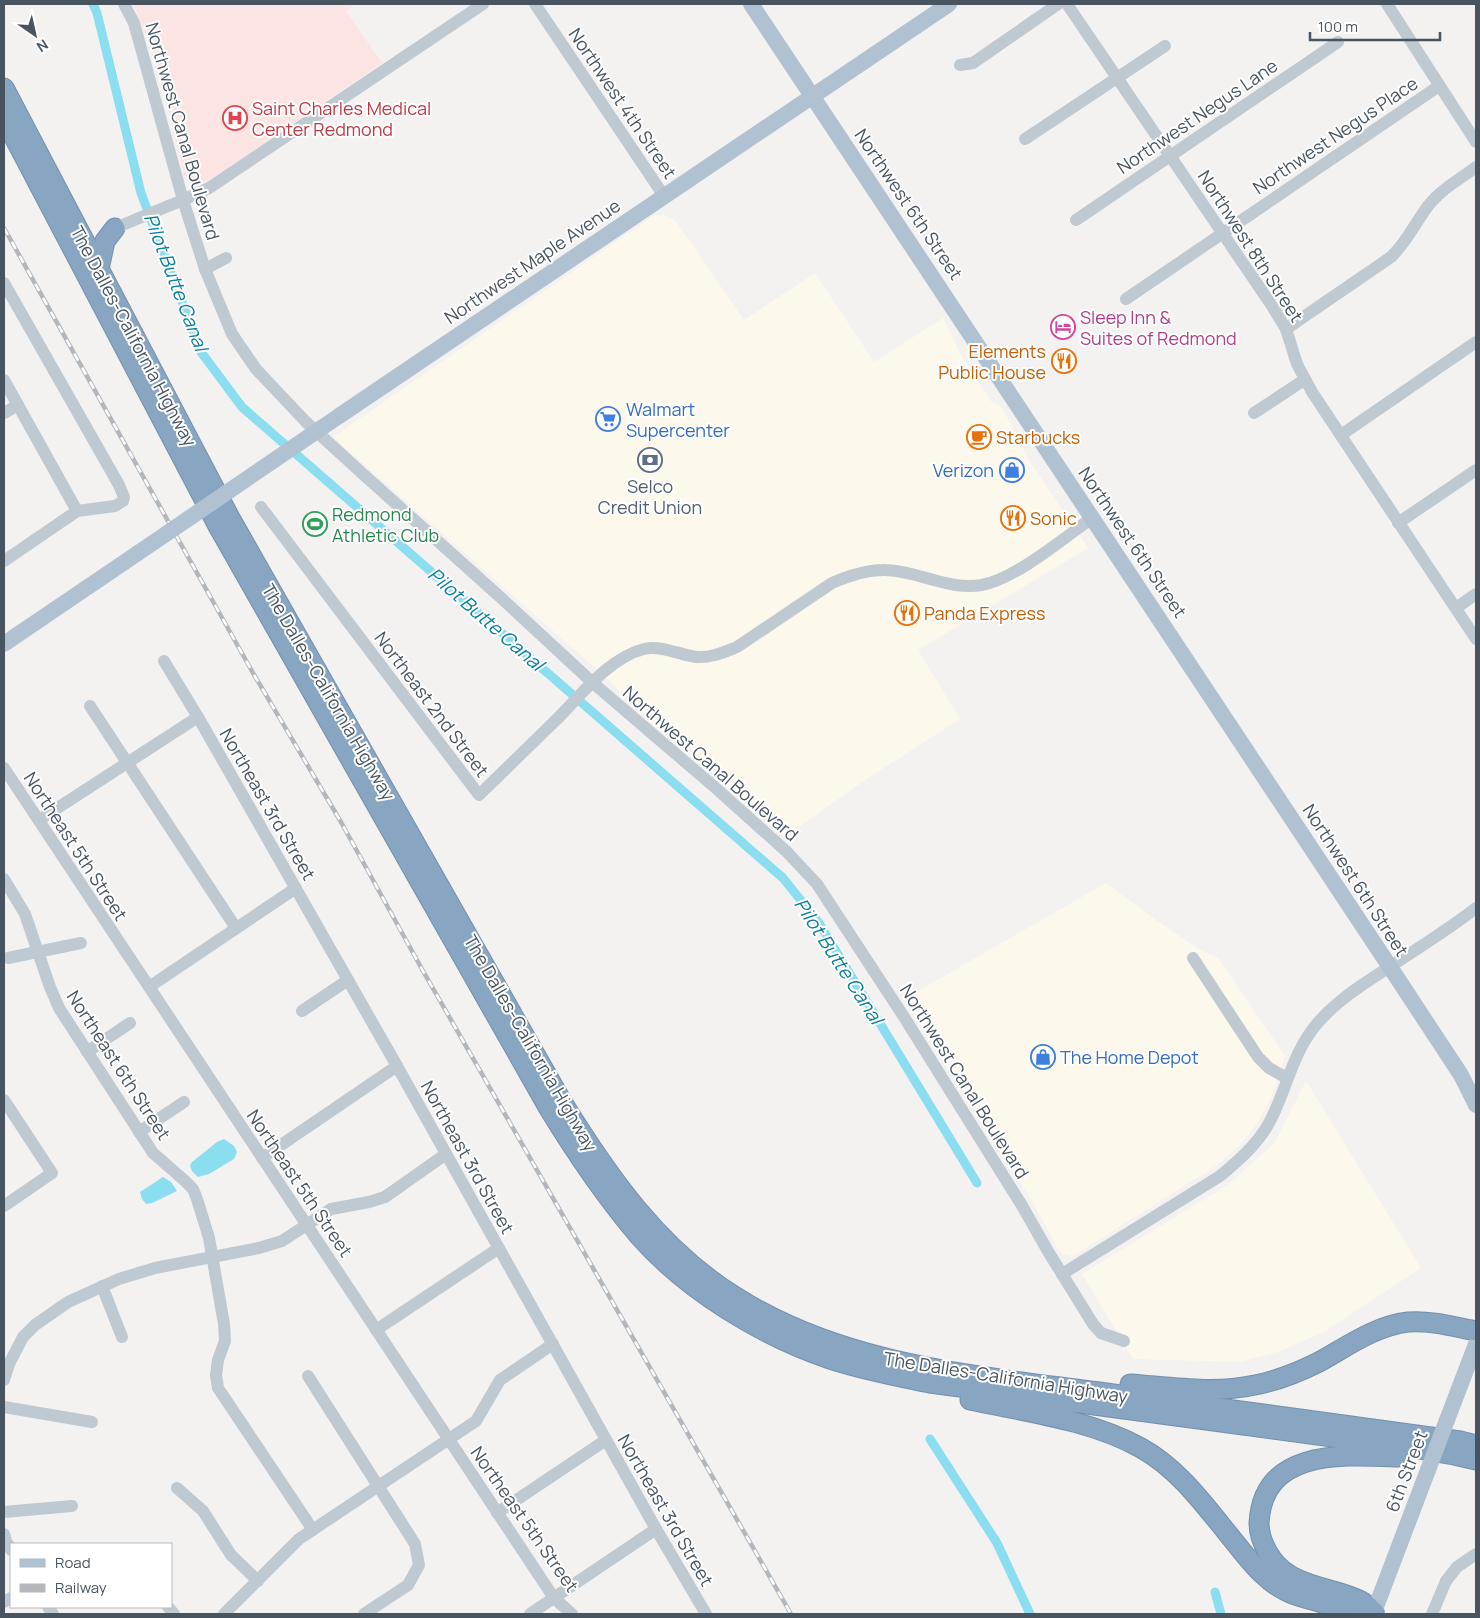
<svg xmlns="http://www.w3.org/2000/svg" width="1480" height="1618" font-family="Manrope,sans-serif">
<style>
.commercial{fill:#fdf8ec}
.medical{fill:#fce4e3}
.water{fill:#8bddf0}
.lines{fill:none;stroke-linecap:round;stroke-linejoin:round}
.canal{stroke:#8bddf0;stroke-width:9}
.highway-casing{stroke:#7390ad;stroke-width:21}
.minor{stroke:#bfc9d1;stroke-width:12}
.major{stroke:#b0c1d1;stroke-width:16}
.highway{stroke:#88a5c1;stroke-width:19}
.rail-casing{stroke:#b3b7bc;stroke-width:4.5}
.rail{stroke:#fff;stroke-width:2.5;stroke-dasharray:8;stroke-linecap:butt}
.major-bridge{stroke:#b0c1d1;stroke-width:16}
.labels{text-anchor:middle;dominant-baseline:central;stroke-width:4;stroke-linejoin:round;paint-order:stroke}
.street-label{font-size:18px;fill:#485560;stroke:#fff}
.health-label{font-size:18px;fill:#be3a42;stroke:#fff;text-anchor:start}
.hotel-label{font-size:18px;fill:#b23c85;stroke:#fff;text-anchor:start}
.food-label{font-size:18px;fill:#c56008;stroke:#fff;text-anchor:start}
.shop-label{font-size:18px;fill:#366cbe;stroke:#fff;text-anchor:start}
.service-label{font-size:18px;fill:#4e5e75;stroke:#fff}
.leisure-label{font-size:18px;fill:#27864d;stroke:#fff;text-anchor:start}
.water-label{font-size:19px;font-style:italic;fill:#08809c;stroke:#fff}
</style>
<rect width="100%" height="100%" fill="#f4f1f1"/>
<g class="commercial">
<path d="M655,215H663L670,217L677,223L744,320L815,273L874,362L943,318L961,355L992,403L1000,406L1019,437L1027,457L1088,548L918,650L960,719L868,778L786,836L679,741L623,695L610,681L333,437Z"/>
<path d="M1106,883L1156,920L1202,951L1218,958L1285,1056L1271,1098L1258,1122L1240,1145L1216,1166L1073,1256L1066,1255L1059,1251L1034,1204L904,999Z"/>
<path d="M1306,1081L1421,1268L1327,1330L1281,1351L1240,1362L1133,1359L1082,1274L1226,1186L1274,1144Z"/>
</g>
<path class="medical" d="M133,4H355L346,11L382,63L215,176L203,182L196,183L186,178L184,174L153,50Z"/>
<g class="water">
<path d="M224,1139L234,1146L237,1152L234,1159L209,1174L198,1177L192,1171L190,1166L192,1162L217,1142Z"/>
<path d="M163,1177L171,1182L177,1191L152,1203L146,1204L142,1199L140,1192Z"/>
</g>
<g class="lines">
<g class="canal">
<path d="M93,4L97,13L141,193L201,352L242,407L783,878L819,923L977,1183"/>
<path d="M930,1439L997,1543L1030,1614"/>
<path d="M1215,1592L1221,1614"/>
</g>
<defs>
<g id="highway">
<path d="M4,88L230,518L561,1100C607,1175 658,1248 734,1296C847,1368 984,1376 1113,1394C1229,1409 1344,1425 1460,1441L1476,1445"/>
<path d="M4,118L218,526L548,1107C576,1153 605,1196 640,1237C688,1291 762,1336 830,1359C863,1370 896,1376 930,1383L1407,1447L1454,1455L1476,1460"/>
<path d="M99,269L105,241L115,228"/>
<path d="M1130,1384C1171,1387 1214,1394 1255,1385C1276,1381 1299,1372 1319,1362C1348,1346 1375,1326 1408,1322C1430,1320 1455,1327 1476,1331"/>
<path d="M970,1400C1026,1412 1091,1420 1141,1448C1181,1470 1208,1510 1237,1545C1251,1562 1265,1581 1286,1591C1297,1597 1310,1599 1322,1603C1341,1608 1353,1613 1374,1612"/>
<path d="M1374,1612C1369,1608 1365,1602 1359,1600C1337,1589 1309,1588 1288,1574C1272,1564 1259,1542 1259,1523C1263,1448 1344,1455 1398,1457"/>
</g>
</defs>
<use href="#highway" class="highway-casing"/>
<g class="minor">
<path d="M124,4L134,23L183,200L205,269L232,334L256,369L306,422L364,475L499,596L593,683L718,790L787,852L817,884L904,1017L1021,1204L1049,1253L1093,1324L1101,1333L1124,1341"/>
<path d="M535,4L664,196"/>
<path d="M1067,4L1272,306L1286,329L1297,364L1312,392L1476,639"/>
<path d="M1387,4L1476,142"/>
<path d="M960,65L973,63L1058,4"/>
<path d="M1025,139L1165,46"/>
<path d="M1076,220L1338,42"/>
<path d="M115,228L183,200L209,188L483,4"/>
<path d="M205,269L226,258"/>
<path d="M4,283L119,485L124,497L123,501L115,506L77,511L4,561"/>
<path d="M1126,299L1439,86"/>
<path d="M1286,329L1391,257C1407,242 1415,223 1428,206C1440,190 1460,179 1476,167"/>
<path d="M4,380L77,511"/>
<path d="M4,413L18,405"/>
<path d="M1254,413L1304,380"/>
<path d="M1341,435L1476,342"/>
<path d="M261,507L479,795C505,770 530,745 556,720C580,696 610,657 644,649C662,645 679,655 697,657C711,658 724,652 737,647L832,583C848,576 866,570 884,570C917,570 948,591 982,585C1015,579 1064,538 1092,518"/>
<path d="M1398,523L1476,470"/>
<path d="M1456,608L1476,594"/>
<path d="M164,661L198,717L397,1066L656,1529L706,1614"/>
<path d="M90,706L236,928"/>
<path d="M4,768L554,1598L572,1614"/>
<path d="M39,820L198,717"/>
<path d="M4,879L25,914L50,987L59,1008L153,1153L184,1180L193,1189L197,1199L209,1238L224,1324L225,1341L218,1360L216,1375L218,1388L313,1530"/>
<path d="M8,958L81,943"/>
<path d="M1193,958L1258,1057L1269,1068L1287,1078"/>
<path d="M149,987L296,888"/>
<path d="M302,1011L348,980"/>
<path d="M87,1052L130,1023"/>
<path d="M4,1100L52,1173L4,1206"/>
<path d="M139,1132L184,1102"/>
<path d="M262,1158L397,1066"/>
<path d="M1062,1274L1220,1176C1242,1158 1263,1139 1274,1113C1287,1085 1293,1056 1312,1030C1332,1003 1363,984 1391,966C1420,947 1449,929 1476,908"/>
<path d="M102,1286L122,1337"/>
<path d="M376,1330L499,1248"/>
<path d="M308,1376L415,1544L419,1565L408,1585L364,1614"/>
<path d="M4,1380L9,1364L23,1337L35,1325L68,1302L119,1279L155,1268L259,1248L282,1241L331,1209L369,1202L385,1197L446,1154"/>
<path d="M4,1407L92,1422"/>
<path d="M177,1488L203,1511L231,1555L258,1581"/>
<path d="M4,1512L72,1506"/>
<path d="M497,1513L606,1440"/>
<path d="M4,1534L6,1541L11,1550"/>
<path d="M4,1602L11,1598"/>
<path d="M48,1607L53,1614"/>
<path d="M168,1607L174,1614"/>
<path d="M224,1614L299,1539L476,1421L500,1380L553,1344"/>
<path d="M530,1614L656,1529"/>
<path d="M1432,1614L1446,1581L1457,1567L1476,1554"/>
</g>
<g class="major">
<path d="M751,4L1390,967L1461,1075L1476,1105"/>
<path d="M339,416L949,4"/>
<path d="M4,644L138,553"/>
<path d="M1447,1420L1476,1344"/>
<path d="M1374,1612L1428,1470"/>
</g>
<use href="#highway" class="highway"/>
<defs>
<path id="rail" d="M4,228L253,673L341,822L423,971L791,1614"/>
</defs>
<use href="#rail" class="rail-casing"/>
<use href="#rail" class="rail"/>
<g class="major-bridge">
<path d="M138,553L339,416"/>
<path d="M1428,1470L1447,1420"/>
</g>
</g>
<defs>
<symbol id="hospital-ring" viewBox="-11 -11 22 22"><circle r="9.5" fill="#fff" stroke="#e0444e" stroke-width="1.5"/><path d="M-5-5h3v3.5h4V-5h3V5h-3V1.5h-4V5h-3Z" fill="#e0444e"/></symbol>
<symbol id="hotel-ring" viewBox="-11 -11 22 22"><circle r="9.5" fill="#fff" stroke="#d1479c" stroke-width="1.5"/><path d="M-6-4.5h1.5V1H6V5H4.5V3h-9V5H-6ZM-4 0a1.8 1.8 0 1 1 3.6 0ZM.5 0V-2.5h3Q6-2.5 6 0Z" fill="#d1479c"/></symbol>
<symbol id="restaurant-ring" viewBox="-11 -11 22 22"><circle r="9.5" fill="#fff" stroke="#e8710a" stroke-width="1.5"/><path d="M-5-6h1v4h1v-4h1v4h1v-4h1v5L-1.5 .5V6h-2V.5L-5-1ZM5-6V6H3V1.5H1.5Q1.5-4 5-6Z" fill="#e8710a"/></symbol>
<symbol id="supermarket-ring" viewBox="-11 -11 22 22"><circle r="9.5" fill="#fff" stroke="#3f7fe0" stroke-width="1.5"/><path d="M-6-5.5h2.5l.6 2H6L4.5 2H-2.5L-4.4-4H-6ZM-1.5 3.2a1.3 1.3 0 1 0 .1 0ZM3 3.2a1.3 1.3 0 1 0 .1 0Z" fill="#3f7fe0"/></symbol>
<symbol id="cafe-ring" viewBox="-11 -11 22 22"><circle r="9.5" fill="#fff" stroke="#e8710a" stroke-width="1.5"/><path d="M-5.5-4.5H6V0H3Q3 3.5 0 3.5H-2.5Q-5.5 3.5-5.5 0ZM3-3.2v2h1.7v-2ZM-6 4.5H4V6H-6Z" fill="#e8710a"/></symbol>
<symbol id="bank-ring" viewBox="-11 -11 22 22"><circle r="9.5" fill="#fff" stroke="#5c6f8a" stroke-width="1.5"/><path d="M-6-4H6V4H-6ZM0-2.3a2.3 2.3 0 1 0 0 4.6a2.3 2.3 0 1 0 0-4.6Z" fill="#5c6f8a"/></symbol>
<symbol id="shop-ring" viewBox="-11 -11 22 22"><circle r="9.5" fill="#fff" stroke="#3f7fe0" stroke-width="1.5"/><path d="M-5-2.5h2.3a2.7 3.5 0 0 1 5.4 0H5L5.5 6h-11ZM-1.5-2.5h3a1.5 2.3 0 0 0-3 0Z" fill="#3f7fe0"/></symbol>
<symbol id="stadium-ring" viewBox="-11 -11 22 22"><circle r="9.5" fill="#fff" stroke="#2e9e5b" stroke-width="1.5"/><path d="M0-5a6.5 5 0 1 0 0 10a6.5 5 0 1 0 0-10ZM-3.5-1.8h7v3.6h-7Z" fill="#2e9e5b"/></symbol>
</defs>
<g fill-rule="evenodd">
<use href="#hospital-ring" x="221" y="104" width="28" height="28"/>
<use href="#hotel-ring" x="1049" y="313" width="28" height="28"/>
<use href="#restaurant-ring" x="1050" y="347" width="28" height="28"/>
<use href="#supermarket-ring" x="594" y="405" width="28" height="28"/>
<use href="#cafe-ring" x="965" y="423" width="28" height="28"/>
<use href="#bank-ring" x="636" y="446" width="28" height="28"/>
<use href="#shop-ring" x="998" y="456" width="28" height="28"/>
<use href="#restaurant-ring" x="999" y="504" width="28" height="28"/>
<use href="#stadium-ring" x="301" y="510" width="28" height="28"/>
<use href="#restaurant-ring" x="893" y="599" width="28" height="28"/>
<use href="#shop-ring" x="1029" y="1043" width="28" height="28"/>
</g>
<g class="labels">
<g class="street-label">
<text transform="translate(623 103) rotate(56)">Northwest 4th Street</text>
<text transform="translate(1197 116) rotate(-34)">Northwest Negus Lane</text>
<text transform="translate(183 131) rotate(74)">Northwest Canal Boulevard</text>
<text transform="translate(1335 135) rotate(-34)">Northwest Negus Place</text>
<text transform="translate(909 204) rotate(56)">Northwest 6th Street</text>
<text transform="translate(1251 246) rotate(57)">Northwest 8th Street</text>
<text transform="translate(532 261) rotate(-34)">Northwest Maple Avenue</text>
<text transform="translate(134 336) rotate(62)">The Dalles-California Highway</text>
<text transform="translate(1133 542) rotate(56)">Northwest 6th Street</text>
<text transform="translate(329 692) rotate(60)">The Dalles-California Highway</text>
<text transform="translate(432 704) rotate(53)">Northeast 2nd Street</text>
<text transform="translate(711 763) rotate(41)">Northwest Canal Boulevard</text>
<text transform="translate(268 804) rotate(60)">Northeast 3rd Street</text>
<text transform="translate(76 846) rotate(57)">Northeast 5th Street</text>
<text transform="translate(1356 880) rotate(57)">Northwest 6th Street</text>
<text transform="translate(531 1043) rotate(60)">The Dalles-California Highway</text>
<text transform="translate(119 1065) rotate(57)">Northeast 6th Street</text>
<text transform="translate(965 1081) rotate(58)">Northwest Canal Boulevard</text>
<text transform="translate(468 1157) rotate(61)">Northeast 3rd Street</text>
<text transform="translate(300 1183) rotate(56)">Northeast 5th Street</text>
<text transform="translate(1006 1377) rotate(9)">The Dalles-California Highway</text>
<text transform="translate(1406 1471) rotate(-69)">6th Street</text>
<text transform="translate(666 1510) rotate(60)">Northeast 3rd Street</text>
<text transform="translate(525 1519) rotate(55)">Northeast 5th Street</text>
</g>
<g class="health-label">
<text x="252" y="108">Saint Charles Medical<tspan x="252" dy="21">Center Redmond</tspan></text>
</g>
<g class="hotel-label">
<text x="1080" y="317">Sleep Inn &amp;<tspan x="1080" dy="21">Suites of Redmond</tspan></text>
</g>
<g class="food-label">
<text x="1046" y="351" text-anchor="end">Elements<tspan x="1046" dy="21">Public House</tspan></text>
<text x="996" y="437">Starbucks</text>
<text x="1030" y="518">Sonic</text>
<text x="924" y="613">Panda Express</text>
</g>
<g class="shop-label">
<text x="626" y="409">Walmart<tspan x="626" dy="21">Supercenter</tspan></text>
<text x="994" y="470" text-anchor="end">Verizon</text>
<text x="1060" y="1057">The Home Depot</text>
</g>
<g class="service-label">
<text x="650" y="486">Selco<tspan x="650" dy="21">Credit Union</tspan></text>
</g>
<g class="leisure-label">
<text x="332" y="514">Redmond<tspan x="332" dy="21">Athletic Club</tspan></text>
</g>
<g class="water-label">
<text transform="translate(176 282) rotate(69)">Pilot Butte Canal</text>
<text transform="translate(486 619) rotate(41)">Pilot Butte Canal</text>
<text transform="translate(839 961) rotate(57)">Pilot Butte Canal</text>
</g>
</g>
<rect width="1480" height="1618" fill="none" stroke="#485560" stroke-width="10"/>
<rect x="10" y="1543" width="162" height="65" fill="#ffffff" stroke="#b6bbbf"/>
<rect x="20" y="1559" width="25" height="8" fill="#b0c1d1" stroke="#b6bbbf"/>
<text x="55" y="1568" font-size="15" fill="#485560">Road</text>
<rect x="20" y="1584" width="25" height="8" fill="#b3b7bc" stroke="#b6bbbf"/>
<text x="55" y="1593" font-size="15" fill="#485560">Railway</text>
<g transform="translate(35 35) rotate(146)" stroke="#ffffff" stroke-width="4" paint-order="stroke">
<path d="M0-4L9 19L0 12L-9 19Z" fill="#485560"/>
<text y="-8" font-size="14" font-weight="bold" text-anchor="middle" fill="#485560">N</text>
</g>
<path d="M1310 32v8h130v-8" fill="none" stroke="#485560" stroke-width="2.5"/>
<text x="1318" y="32" font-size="15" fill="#485560" stroke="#ffffff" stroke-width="4" paint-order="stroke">100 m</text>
</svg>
